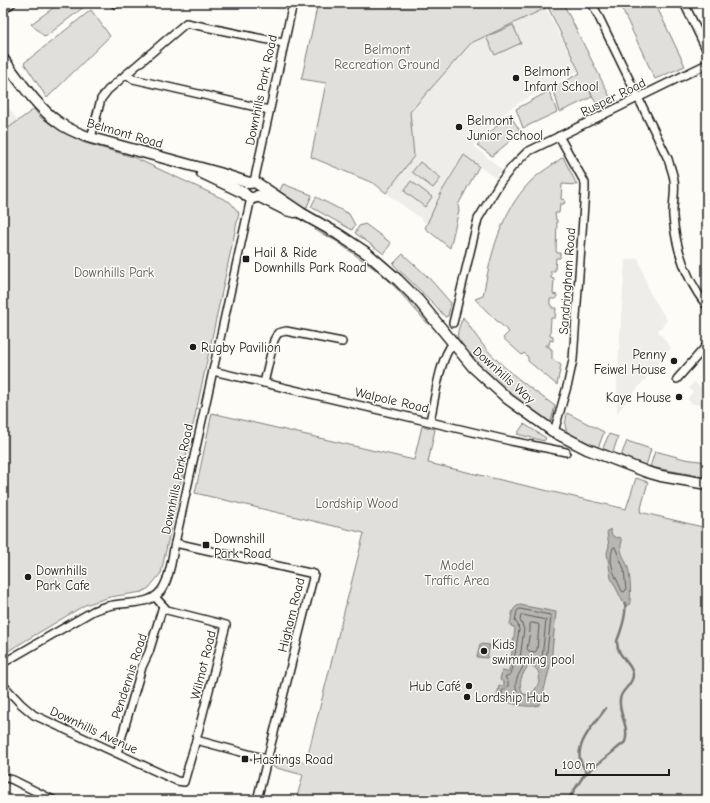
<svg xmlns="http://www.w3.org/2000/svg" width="710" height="803" font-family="'Comic Neue',sans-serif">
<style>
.built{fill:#eeede9}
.green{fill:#e0dfdb;stroke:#7e7e7c}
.water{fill:#b7b6b2;stroke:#797876;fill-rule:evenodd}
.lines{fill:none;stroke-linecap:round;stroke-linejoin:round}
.shore{stroke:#5a5a58;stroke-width:1}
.stream{stroke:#797876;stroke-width:2.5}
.minor-casing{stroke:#1c1c1c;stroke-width:10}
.secondary-casing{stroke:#1c1c1c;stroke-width:13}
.minor{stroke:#fdfcf7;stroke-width:7}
.secondary{stroke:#fdfcf7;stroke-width:10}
.poi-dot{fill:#1c1c1c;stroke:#fdfcf7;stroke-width:1.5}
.labels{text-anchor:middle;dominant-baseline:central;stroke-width:3;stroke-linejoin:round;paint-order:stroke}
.park-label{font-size:13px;fill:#575655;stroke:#fdfcf7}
.poi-label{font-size:13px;fill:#1c1c1c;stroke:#fdfcf7;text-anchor:start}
.street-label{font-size:13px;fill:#1c1c1c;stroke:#fdfcf7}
</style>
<rect width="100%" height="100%" fill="#fdfcf7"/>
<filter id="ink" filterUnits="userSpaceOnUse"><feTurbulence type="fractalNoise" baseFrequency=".025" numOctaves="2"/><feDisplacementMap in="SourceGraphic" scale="8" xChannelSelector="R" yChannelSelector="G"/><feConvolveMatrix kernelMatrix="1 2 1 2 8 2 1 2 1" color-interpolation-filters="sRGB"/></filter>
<g filter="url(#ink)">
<g class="built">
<path d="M249,3H285L284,11Z"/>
<path d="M546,8L578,71L534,94L508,110L473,145L502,170L495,178L464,155L450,175L437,199L428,224L386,193L414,156L410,112L471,43Z"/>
<path d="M3,100L19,122L3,137Z"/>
<path d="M638,258L650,293L667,320L658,331L671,348L617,413V380L625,260Z"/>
<path d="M694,382L707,392V407L702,405L693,404L687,399L693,392L689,388Z"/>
</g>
<g class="green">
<path d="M60,3H89L45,37L31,24Z"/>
<path d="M318,3H543L546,8L471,43L410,112L414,156L386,193L375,184L311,157L326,83L301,79L303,72Z"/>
<path d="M546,3H563L612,101L599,109L590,91L592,97L560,112L553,88L580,73Z"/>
<path d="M619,3H655L685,66L655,79Z"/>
<path d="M91,10L110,36L47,98L24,63Z"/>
<path d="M513,25L521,43L495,55L486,37Z"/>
<path d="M549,91L557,112L523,128L516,109Z"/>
<path d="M34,109L40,117L82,142L133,157L230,202L239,213L161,573L149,588L142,592L110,597L85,605L3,654V132Z"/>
<path d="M509,114L521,132L492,156L477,145Z"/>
<path d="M464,155L479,166L458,205L459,210L450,248L425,228L442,191Z"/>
<path d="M563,157L577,185L562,184L561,199L565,200L564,204H560L559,213H555L556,220H557L556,251L557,253H560V258H556L555,271H551V278L554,279L553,294L557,295L556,299H550V305L552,306V308H556L555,318H551L550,335L553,336V341L550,340L549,345H545V346L550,347V349H552V359L561,365L557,385L528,361V357L524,353L522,355L503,338L509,332C497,321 486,311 475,299L483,296C491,254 500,213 531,181C540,172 553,165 563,157Z"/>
<path d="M420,162L441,178L433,188L412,172Z"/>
<path d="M411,181L432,197L425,207L404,191Z"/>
<path d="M283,184L312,195L306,209L278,194Z"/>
<path d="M316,197L349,214L355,225L352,230L311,207Z"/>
<path d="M365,224L391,243L384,254L355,233L359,226Z"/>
<path d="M316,228L346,244L378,267L376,270L336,241L315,230Z"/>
<path d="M403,254L428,277L451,303L448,316L445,317L435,305L393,264Z"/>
<path d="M383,272L432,323L429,325L395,287L381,274Z"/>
<path d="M463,317C470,327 476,336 483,345C503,369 530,388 555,406L551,421L547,422C518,401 488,380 467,351C464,347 459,342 458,338C456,332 461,323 463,317Z"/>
<path d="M212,413L414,460L422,426L435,429L428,463L626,509L636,478L648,482L640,512L707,528V800H296L303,775L273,767L276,755L306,762L364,533L195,493Z"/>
<path d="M567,413L604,432L598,448L567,432L565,426Z"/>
<path d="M524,424L546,438L544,441L517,434Z"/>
<path d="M609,434L618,437L613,452L610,453L604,451L603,448Z"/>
<path d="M627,441L651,449L646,466L623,459L622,453Z"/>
<path d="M655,451L685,459L707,462L706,478L705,480L700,476L650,467Z"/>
</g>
<g class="water">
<path d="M610,529L612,535L616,538L620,537L622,541C618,551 625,558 628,568C630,576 632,598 629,605L625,606L611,578L607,553L609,546L607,532Z"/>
<path d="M520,605L556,612L551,662L541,702L539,705C529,709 505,703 497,697L499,686H504V683L500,680L502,671L508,672L510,667L515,629L514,627L511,626L510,624C512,616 511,607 520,605ZM528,666C546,667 540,689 529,695L523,694C517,683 522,675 528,666Z"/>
<path d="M480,644L490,645L487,658L477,657Z"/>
</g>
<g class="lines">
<g class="shore">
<path d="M615,547L624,569L626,590L624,592L622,591C616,578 607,562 613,548Z"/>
<path d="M520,609L550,615L551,617L545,668L542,669C537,665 532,659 525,664C517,676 512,685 520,698L519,700L506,698L502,694V691L508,686V682L505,677L511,674L513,667L519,630L518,625L515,621L517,611Z"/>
<path d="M523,615L546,620L542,658L541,660L531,657L522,659L520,658L524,629L520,620L521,616Z"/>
<path d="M532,623L538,624L539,625L537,650L535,652L529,651L527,649L530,631V624Z"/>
</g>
<g class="stream">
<path d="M587,773C585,769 581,764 580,759C576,742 597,721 606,708"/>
<path d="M568,800L584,775L625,742C630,725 618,715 620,699C621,690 633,685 633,675C633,664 617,657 617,642C617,640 619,636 620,633C623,624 627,612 625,603"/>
</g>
<defs>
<g id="minor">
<path d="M592,3L668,159C670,166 673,173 674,180C676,192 672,205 673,217C676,249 687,281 707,306"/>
<path d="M684,3L707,51"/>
<path d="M115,4L117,3"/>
<path d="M3,10L12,3"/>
<path d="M126,74L133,79L269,110"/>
<path d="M91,138L101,99L108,90L186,23L283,43"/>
<path d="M254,182L293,3"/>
<path d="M453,323L478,219L499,184L512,167L527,152L707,64"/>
<path d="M213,371L511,441L566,452"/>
<path d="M677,379L707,345"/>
<path d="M264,383L274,340L278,333L286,331L342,342"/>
<path d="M430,421C435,399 439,360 453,343"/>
<path d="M554,432L568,383L573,360L585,190V183L559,136"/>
<path d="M175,543L314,574L257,800"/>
<path d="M3,663L93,611C98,609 103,607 108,606C127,601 154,607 164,586C171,573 172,557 175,543L251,198"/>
<path d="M3,685L21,704L34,715L177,781L184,782L196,740L226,625L167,610L155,597"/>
<path d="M196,740L267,759"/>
<path d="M117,753L142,667L149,652L163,606"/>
<path d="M3,777L13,780L53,800"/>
</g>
<g id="secondary">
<path d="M3,59C19,80 37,107 58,122C68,130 80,134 91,138L219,173L249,183L255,182L301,213L338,234L368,254L398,280L418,300L473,367L508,399L554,432L587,449L647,472L661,476L707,484"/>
<path d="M202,173L244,193C248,198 252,200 258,196"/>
<path d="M258,196L286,210L295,212"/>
</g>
</defs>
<use href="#minor" class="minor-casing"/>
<use href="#secondary" class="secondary-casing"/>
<use href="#minor" class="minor"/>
<use href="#secondary" class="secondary"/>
</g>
</g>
<g class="poi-dot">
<circle cx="516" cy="78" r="4"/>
<circle cx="459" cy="127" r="4"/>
<rect x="242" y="255" width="8" height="8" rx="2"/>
<circle cx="193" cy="347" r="4"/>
<circle cx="674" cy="361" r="4"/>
<circle cx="679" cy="397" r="4"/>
<rect x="202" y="541" width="8" height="8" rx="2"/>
<circle cx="28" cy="577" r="4"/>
<circle cx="484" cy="651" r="4"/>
<circle cx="469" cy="686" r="4"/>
<circle cx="467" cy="697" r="4"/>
<rect x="241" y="755" width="8" height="8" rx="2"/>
</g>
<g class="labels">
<g class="park-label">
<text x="387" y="49">Belmont<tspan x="387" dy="15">Recreation Ground</tspan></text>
<text x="114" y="272">Downhills Park</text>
<text x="357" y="503">Lordship Wood</text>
<text x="457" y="565">Model<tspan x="457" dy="15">Traffic Area</tspan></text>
</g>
<g class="poi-label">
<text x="524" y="71">Belmont<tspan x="524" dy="15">Infant School</tspan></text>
<text x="467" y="120">Belmont<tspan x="467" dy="15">Junior School</tspan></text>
<text x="254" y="252">Hail &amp; Ride<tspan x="254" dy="15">Downhills Park Road</tspan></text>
<text x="201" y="347">Rugby Pavilion</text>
<text x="666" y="354" text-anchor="end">Penny<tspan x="666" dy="15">Feiwel House</tspan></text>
<text x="671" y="397" text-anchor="end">Kaye House</text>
<text x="214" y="538">Downshill<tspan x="214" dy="15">Park Road</tspan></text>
<text x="36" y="570">Downhills<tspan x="36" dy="15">Park Cafe</tspan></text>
<text x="492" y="644">Kids<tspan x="492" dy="15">swimming pool</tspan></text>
<text x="461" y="686" text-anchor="end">Hub Café</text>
<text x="475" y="697">Lordship Hub</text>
<text x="253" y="759">Hastings Road</text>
</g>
<g class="street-label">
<text transform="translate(261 90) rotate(-78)">Downhills Park Road</text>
<text transform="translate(613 97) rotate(-26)">Rusper Road</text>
<text transform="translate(125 133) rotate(16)">Belmont Road</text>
<text transform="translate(567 281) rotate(-86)">Sandringham Road</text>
<text transform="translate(504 375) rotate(42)">Downhills Way</text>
<text transform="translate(392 400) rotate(13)">Walpole Road</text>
<text transform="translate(177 479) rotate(-78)">Downhills Park Road</text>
<text transform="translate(291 615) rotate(-76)">Higham Road</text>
<text transform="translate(203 665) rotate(-76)">Wilmot Road</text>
<text transform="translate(129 676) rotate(-72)">Pendennis Road</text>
<text transform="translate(94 730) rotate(25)">Downhills Avenue</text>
</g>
</g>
<rect width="710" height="803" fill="none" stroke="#fdfcf7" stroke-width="16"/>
<rect x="8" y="8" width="694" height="787" fill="none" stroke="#1c1c1c" stroke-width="1.5" filter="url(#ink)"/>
<path d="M556 769v6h113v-6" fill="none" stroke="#1c1c1c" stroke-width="2"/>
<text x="562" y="769" font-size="12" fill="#1c1c1c" stroke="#fdfcf7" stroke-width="3" paint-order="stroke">100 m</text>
</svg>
